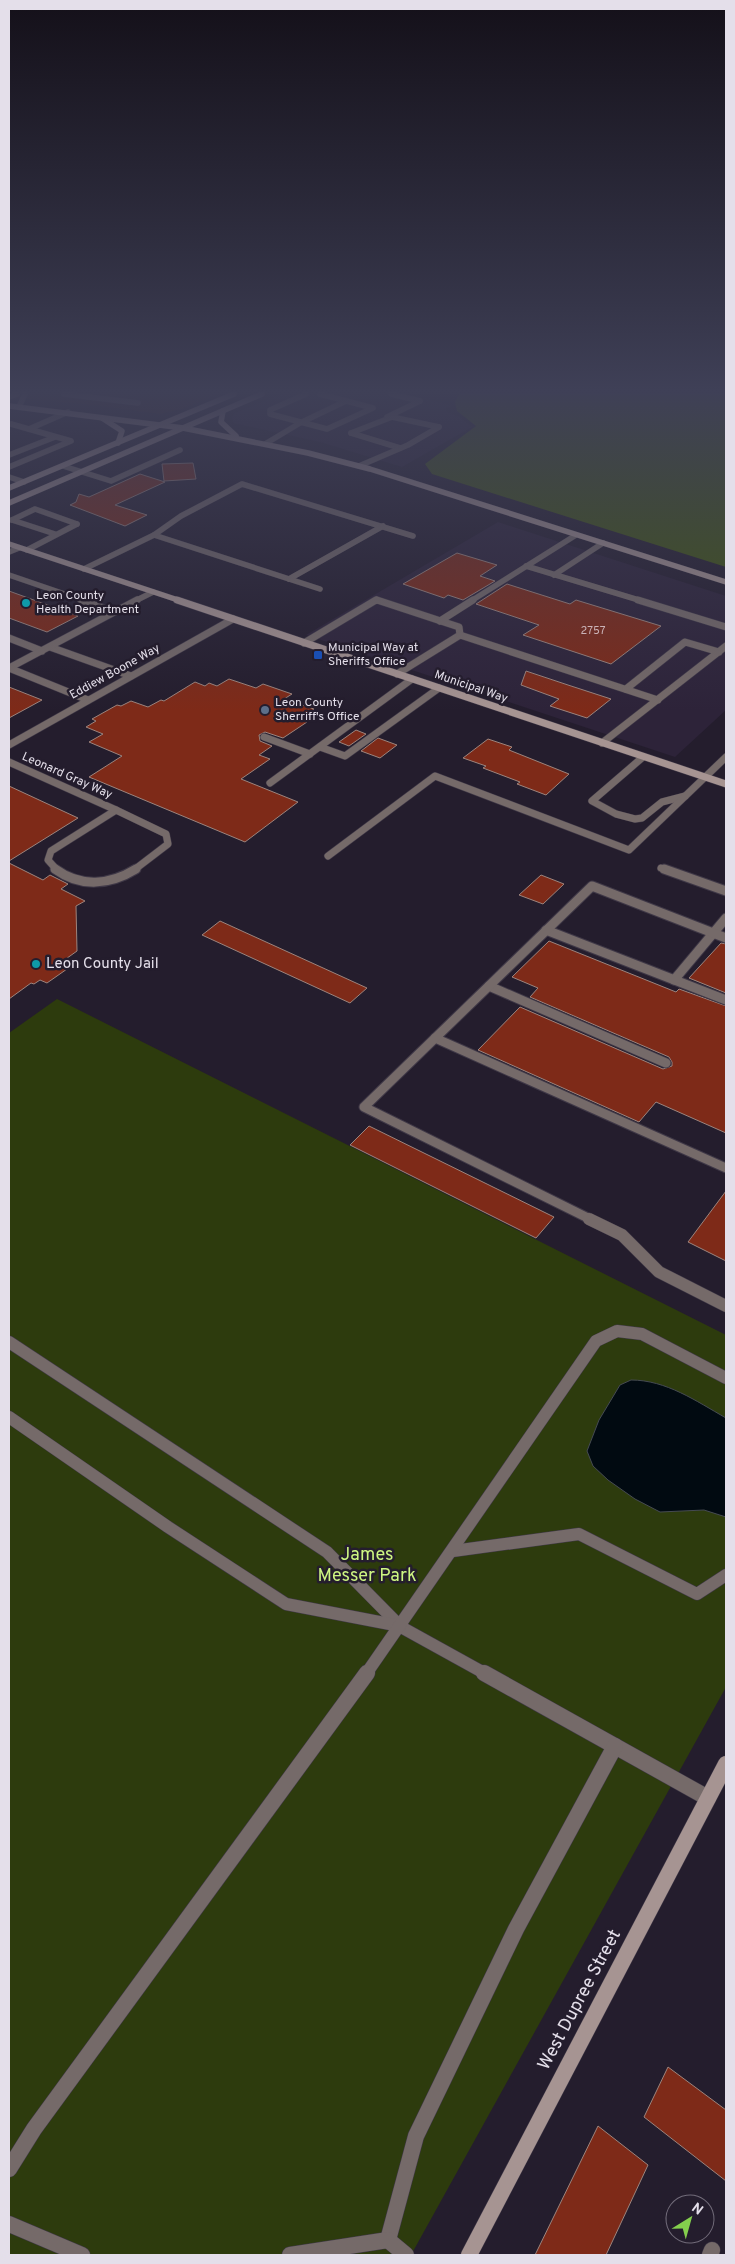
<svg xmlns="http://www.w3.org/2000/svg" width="735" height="2264" font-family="Overpass,sans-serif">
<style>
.built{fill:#2d2339}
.education{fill:#352225}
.green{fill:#2d3b0d}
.forest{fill:#41560f}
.water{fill:#010a11;stroke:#454a52}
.building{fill:#7e2a18;stroke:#9c847d}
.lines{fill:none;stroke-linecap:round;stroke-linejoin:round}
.lane-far4-casing{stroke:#3f3847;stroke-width:6}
.lane-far3-casing{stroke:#3f3847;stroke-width:8}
.lane-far2-casing{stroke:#3f3847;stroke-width:11}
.lane-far1-casing{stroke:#3f3847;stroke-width:13}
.lane-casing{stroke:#3f3847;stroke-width:17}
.street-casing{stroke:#3f3847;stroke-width:8}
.secondary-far2-casing{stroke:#3f3847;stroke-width:6}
.secondary-far1-casing{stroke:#3f3847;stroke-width:8}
.secondary-casing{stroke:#3f3847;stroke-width:17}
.lane-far4{stroke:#756a69;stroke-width:5.5}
.lane-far3{stroke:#756a69;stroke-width:7}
.lane-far2{stroke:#756a69;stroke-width:9}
.lane-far1{stroke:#756a69;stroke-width:12}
.lane{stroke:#756a69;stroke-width:16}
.street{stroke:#756a69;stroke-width:7}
.secondary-far2{stroke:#a69492;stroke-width:5.5}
.secondary-far1{stroke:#a69492;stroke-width:7}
.secondary{stroke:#a69492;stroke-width:16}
.culture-dot{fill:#0f9aa8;stroke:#241d2d;stroke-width:2}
.transit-dot{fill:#1a4fb4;stroke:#241d2d;stroke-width:2}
.service-dot{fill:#5c6f8a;stroke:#241d2d;stroke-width:2}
.labels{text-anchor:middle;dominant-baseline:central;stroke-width:5;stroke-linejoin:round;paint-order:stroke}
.far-number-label{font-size:11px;fill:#cab2b6}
.far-poi-label{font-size:12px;fill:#e4dfea;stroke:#241d2d;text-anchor:start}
.far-street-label{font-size:12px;fill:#e4dfea;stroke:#241d2d}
.poi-label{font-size:15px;fill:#e4dfea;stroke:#241d2d;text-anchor:start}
.near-park-label{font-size:18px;fill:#cef682;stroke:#241d2d}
.near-street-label{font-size:18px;fill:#e4dfea;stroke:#241d2d}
</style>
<rect width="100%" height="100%" fill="#241d2d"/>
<g class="built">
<path d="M282,394H407L453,406L446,408L447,412L460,417L472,427L402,467L320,442L233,423L232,416L235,413Z"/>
<path d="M498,522L726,596V710L675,757L306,635Z"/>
</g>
<path class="education" d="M9,394H218L182,409L160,414L93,405L9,397Z"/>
<path class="green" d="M57,999L726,1335V1687L411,2255H9V1033Z"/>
<path class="forest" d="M459,394H726V567L432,474L425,464L476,426L457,411L455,402Z"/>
<path class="water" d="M631,1380C666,1380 696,1401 726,1418V1517L704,1510L660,1512L635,1499L608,1480L593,1466L587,1451L599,1420L620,1385Z"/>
<g class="building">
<path d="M193,463L196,479L164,481L162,464Z"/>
<path d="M140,474L165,482L115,505L147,515L125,526L70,505L76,502L79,494L89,497Z"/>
<path d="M457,553L497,565L480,576L495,581L463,600L448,595L444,598L403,584Z"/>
<path d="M507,584L570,604L576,600L661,626L611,664L523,635L539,625L476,604Z"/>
<path d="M9,591L78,616L47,632L9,618Z"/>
<path d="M526,671L568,685L611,699L587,718L550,706L559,699L521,685Z"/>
<path d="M229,679L256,688L263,684L292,694L284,699L314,709L303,717L310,719L307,722L283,738L265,732L259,735L260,741L272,746L259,755L270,759L241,779L298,802L245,842L89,777L122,756L89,742L103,734L86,727L96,721L92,719L117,705L121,706L131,701L148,707L161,700L164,701L195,682L205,686L209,683L217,686Z"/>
<path d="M9,687L42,700L9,718Z"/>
<path d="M356,730L366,734L349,746L339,742Z"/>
<path d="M378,738L397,745L380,758L361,751Z"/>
<path d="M488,739L512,747L509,750L569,774L546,795L517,784L520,782L483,768L486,766L463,758Z"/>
<path d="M9,786L78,818L9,861Z"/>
<path d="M9,863L43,880L50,875L68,884L61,889L85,901L76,906L77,951L63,961L65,962L60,966L67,969L47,983L40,980L34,984L31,983L9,999Z"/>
<path d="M541,875L564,884L543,904L519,895Z"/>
<path d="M220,921L367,988L350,1003L202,935Z"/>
<path d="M549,941L676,992L679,989L726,1006V1133L656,1102L639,1122L478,1050L520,1007L663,1069L672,1066V1062L669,1057L530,997L538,988L512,977Z"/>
<path d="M721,943L726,944V993L689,978Z"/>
<path d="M369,1126L554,1217L536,1238L350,1145Z"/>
<path d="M726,1191V1261L688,1242Z"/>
<path d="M668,2067L726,2110V2181L644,2117Z"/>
<path d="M598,2126L648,2165L606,2255H535Z"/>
</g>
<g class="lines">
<defs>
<g id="lane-far4">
<path d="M64,394L138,403"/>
<path d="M306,394L270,410V414L327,429L373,408L320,394"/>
<path d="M391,394L420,401"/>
<path d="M9,397L17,394"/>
<path d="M19,407L25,394"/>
<path d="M387,417L420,401"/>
<path d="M29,429L68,412"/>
<path d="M351,433L392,417L439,427"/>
<path d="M351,433L400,448"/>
<path d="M265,444L300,423L346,401"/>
<path d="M9,455L55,437"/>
<path d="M63,466L111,481L180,450"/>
<path d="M359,466L408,445L439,427"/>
<path d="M9,467L71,441L11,424"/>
<path d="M9,477L24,482"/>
<path d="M12,520L35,509L77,524"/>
<path d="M12,520L55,534"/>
<path d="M154,535L320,589"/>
<path d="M27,550L77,524"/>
<path d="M9,552L19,548"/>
<path d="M526,566L642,601"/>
<path d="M84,569L154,535L181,516L242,484L413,536"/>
<path d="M9,575L85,601"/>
<path d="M554,575L603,543"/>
<path d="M289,579L383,526"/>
<path d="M135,601L153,592"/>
<path d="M374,601H381"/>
<path d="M471,601L576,535"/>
</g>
<g id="lane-far3">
<path d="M81,600L115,612"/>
<path d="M377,600L459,627L460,635L397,674"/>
<path d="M638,600L726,627"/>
<path d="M440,621L473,600"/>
<path d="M460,635L658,700"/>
<path d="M9,638L42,651"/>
<path d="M304,643L376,600"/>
<path d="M50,647L131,676"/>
<path d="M9,668L137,600"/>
<path d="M9,668L88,700"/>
<path d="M626,689L685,642L719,652"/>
<path d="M264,737L310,754"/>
<path d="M602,743L726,646"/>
<path d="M320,747L345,756L439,688"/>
<path d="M643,757L592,801L616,814L635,819L642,818L662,802L685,796"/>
<path d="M270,783L412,679"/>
<path d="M328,856L435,776L629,850L726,757"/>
<path d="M661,868L668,870"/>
<path d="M57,870L48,860L51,851L116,810L166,834L168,844L134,870"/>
</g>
<g id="lane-far2">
<path d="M55,869C81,888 110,885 136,869"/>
<path d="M664,869L726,891"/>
<path d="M546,930L726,1000"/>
<path d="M674,980L726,918"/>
<path d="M489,986L666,1063"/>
<path d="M435,1038L726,1168"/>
<path d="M592,1220L364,1107L592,886L726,938"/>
</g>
<g id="lane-far1">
<path d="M589,1219L622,1235L659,1272L726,1306"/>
<path d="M9,1342L327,1552L401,1627L486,1674"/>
<path d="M9,1417L168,1527L286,1604L400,1626"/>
<path d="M453,1551L579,1534L697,1594L726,1575"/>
<path d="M366,1674L596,1341L617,1331L642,1334L726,1378"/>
</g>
<g id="lane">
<path d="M484,1673L708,1798"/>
<path d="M9,2169L34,2129L367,1673"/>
<path d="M9,2224L82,2255"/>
<path d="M388,2240L416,2136L516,1929L615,1746"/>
<path d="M290,2255L388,2240L406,2255"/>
<path d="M710,2255L712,2250"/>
</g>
<g id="street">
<path d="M9,745L233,619"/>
<path d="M9,762L116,810"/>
</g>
<g id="secondary-far2">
<path d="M9,406L183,428L308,453L370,469L726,582"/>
<path d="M223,411L221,422L236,436"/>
<path d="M102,418L122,431L118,443"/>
<path d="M9,488L234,394"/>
<path d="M9,503L262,394"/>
<path d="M9,544L181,601"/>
</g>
<path id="secondary-far1" d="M177,600L726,784"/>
<path id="secondary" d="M469,2255L726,1764"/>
</defs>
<use href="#lane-far4" class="lane-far4-casing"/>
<use href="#lane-far3" class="lane-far3-casing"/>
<use href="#lane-far2" class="lane-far2-casing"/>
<use href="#lane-far1" class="lane-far1-casing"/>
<use href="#lane" class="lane-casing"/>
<use href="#street" class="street-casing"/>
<use href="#secondary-far2" class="secondary-far2-casing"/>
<use href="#secondary-far1" class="secondary-far1-casing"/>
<use href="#secondary" class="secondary-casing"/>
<use href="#lane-far4" class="lane-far4"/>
<use href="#lane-far3" class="lane-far3"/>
<use href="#lane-far2" class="lane-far2"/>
<use href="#lane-far1" class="lane-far1"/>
<use href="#lane" class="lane"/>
<use href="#street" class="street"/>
<use href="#secondary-far2" class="secondary-far2"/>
<use href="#secondary-far1" class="secondary-far1"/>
<use href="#secondary" class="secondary"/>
</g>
<linearGradient id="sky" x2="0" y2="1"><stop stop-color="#141019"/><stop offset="0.55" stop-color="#3f4057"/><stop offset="1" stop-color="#3f4057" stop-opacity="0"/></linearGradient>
<rect width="735" height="711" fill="url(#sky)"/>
<g class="culture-dot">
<circle cx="26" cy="603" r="5"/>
<circle cx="36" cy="964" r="5"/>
</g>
<rect class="transit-dot" x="313" y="650" width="10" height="10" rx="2.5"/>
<circle class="service-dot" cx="265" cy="710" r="5"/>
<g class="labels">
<g class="far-number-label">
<text x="593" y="631">2757</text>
</g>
<g class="far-poi-label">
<text x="36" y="596">Leon County<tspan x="36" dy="14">Health Department</tspan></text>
<text x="328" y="648">Municipal Way at<tspan x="328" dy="14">Sheriffs Office</tspan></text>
<text x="275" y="703">Leon County<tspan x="275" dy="14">Sherriff's Office</tspan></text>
</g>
<g class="far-street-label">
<text transform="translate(115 672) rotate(-29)">Eddiew Boone Way</text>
<text transform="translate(471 687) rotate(19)">Municipal Way</text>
<text transform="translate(67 776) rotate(24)">Leonard Gray Way</text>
</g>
<g class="poi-label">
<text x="46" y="964">Leon County Jail</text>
</g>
<g class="near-park-label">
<text x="367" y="1555">James<tspan x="367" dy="21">Messer Park</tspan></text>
</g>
<g class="near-street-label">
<text transform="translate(580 2000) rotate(-62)">West Dupree Street</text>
</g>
</g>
<rect width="735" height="2264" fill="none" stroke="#e4dfea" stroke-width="20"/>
<g transform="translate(690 2219) rotate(37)"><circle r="24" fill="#241d2d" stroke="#716b79"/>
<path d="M0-4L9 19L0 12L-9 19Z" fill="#84cf4d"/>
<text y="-8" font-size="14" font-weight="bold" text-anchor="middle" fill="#e4dfea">N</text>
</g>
</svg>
